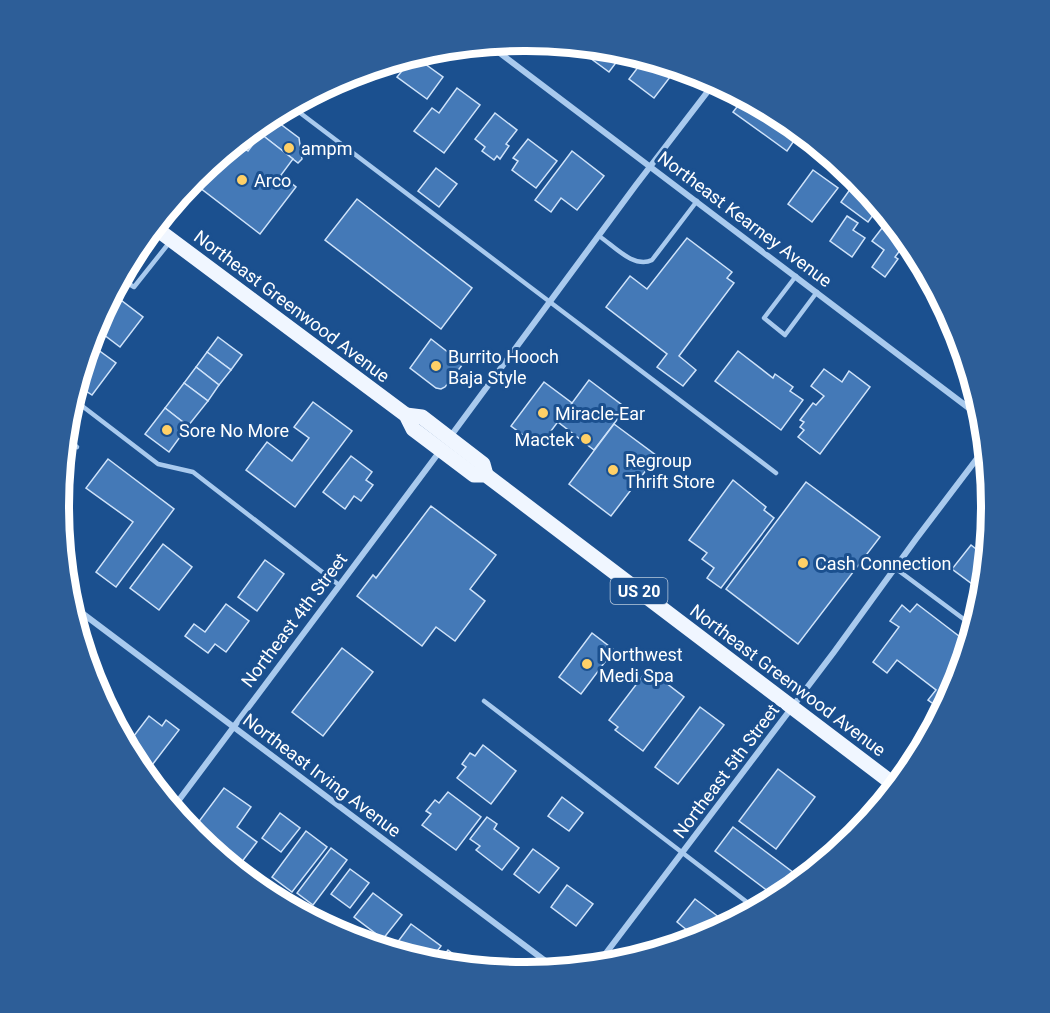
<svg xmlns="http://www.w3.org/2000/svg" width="1050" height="1013" font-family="Roboto,sans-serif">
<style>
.building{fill:#4479b7;stroke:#cfe3fa;stroke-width:1.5}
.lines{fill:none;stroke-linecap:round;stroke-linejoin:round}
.service{stroke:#a9caee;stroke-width:4.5}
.minor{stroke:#a9caee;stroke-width:6}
.primary{stroke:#f0f6ff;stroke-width:15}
.poi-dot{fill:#ffd067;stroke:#1b508f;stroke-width:2}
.labels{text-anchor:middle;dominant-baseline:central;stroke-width:6;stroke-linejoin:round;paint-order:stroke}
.shield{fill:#1b508f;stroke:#bbcadd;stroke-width:1.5}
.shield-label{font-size:16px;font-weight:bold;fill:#fff}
.poi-label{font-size:18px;fill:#fff;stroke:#1b508f;text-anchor:start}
.street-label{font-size:18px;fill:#fff;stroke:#1b508f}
.rim{fill:none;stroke:#fff;stroke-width:8}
</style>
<rect width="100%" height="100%" fill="#1b508f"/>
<g class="building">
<path d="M580,46L616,50L624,52L609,72L578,49Z"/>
<path d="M414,56L443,77L427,99L397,77Z"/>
<path d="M645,58L677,68L654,98L629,79Z"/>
<path d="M457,88L480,105L444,153L414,131L432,108L439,113Z"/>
<path d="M744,98L784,119L800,132L787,151L733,112Z"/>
<path d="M495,113L517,130L506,144L509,146L500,159L497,156L494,160L482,151L485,147L475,139Z"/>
<path d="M271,117L299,138L302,159L298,163L257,131Z"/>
<path d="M261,134L293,159L281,175L296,187L260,234L195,184L208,166L237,143L248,151Z"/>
<path d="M528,139L557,161L536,188L512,170L518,161L513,158Z"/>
<path d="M572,151L604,176L577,210L561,198L551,212L535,200Z"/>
<path d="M436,168L457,184L439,207L418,191Z"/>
<path d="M813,170L838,188L812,222L788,204Z"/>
<path d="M856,181L862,185L879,207L868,222L841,202Z"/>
<path d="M357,199L472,288L441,329L325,240Z"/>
<path d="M847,216L858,223L853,230L865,238L852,257L830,241Z"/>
<path d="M889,219L907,241L895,257L898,259L885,277L872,267L884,250L872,241Z"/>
<path d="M687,238L732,272L727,278L734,283L679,356L696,370L683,386L657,367L667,354L606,307L630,276L647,289Z"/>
<path d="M113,294L143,317L120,347L99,331L105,322L100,318Z"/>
<path d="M218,337L242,355L231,370L207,352Z"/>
<path d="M431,339L463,364L445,387L441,389L436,388L410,368Z"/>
<path d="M90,344L116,363L92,395L77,385Z"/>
<path d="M738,351L773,378L775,374L793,387L790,391L803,400L781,430L715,381Z"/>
<path d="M207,352L231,370L219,385L196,367Z"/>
<path d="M196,367L219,385L208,401L184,383Z"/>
<path d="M824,369L842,382L849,371L870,387L820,454L798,437L804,430L800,427L804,422L800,420L813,403L816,405L824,396L811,386Z"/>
<path d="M589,380L626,408L594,450L558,422Z"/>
<path d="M544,382L572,403L539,447L511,426Z"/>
<path d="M184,383L208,401L188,426L165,408Z"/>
<path d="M313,402L352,431L295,507L246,470L267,442L292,461L309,438L294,427Z"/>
<path d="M165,408L188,426L169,452L145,434Z"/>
<path d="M614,424L657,456L611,516L569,484Z"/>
<path d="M351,456L372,472L366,480L373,485L361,501L354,496L345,509L323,492Z"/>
<path d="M108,459L174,509L116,587L96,572L133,522L86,488Z"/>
<path d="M733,480L766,507L764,510L774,518L721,588L707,578L714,568L702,559L707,553L689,540Z"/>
<path d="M806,482L880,537L798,644L726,589Z"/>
<path d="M431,506L496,555L470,589L485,601L455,641L436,627L422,646L357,596L373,575L376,578Z"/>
<path d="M988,542L983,592L952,569L971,545L980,552Z"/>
<path d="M163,544L192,567L159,610L130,588Z"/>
<path d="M265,560L284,574L257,611L238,597Z"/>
<path d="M226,604L249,621L226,652L215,644L208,653L185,636L194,624L205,632Z"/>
<path d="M917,604L968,643L955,685L942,710L928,700L936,690L897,660L887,673L873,662L899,627L890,621L902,605L910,612Z"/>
<path d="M592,633L614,650L581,694L559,677Z"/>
<path d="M342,648L373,672L323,736L292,712Z"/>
<path d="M648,669L684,697L643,751L615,730L618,727L609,720Z"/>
<path d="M700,707L724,725L678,784L655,767Z"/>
<path d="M149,716L162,726L166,720L179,730L149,769L133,756L127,745Z"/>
<path d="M483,745L516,771L491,804L457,778L466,767L462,764L470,753L475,756Z"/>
<path d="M778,769L815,797L776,849L739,821Z"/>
<path d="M224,788L251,807L237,827L257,842L241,863L194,828Z"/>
<path d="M448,792L481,817L456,850L422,825L431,814L426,811L435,800L439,803Z"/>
<path d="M562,797L583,813L569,831L548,816Z"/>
<path d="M280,813L300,828L281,852L262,838Z"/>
<path d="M487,817L497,824L494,829L519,848L502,870L476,850L480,846L470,839Z"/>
<path d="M733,827L802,879L777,898L715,851Z"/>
<path d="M306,831L327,847L292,892L272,877Z"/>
<path d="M331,848L347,860L313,905L297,893Z"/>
<path d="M533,849L559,868L539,893L514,874Z"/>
<path d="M350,869L369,883L350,908L331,894Z"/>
<path d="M567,885L593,904L576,926L551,907Z"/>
<path d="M373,893L402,915L383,939L354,917Z"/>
<path d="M695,899L728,924L698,939L677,922Z"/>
<path d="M411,924L441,946L429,962L391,951Z"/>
<path d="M448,950L471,967L437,964Z"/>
</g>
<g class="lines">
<g class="service">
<path d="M291,106L776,473"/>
<path d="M599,236C614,246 634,269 652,260L697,201"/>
<path d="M796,276L764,318L785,335L817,292"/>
<path d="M121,279L134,287L169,243"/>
<path d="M73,399L158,464L193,472L339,585"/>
<path d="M66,438L77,447"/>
<path d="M895,568L973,626"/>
<path d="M484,701L756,909"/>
</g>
<g class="minor">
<path d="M488,44L982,418"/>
<path d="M450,437L636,185L715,82"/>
<path d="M70,604L556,969"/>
<path d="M173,808L440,451"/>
<path d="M597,965L834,652L916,539L985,448"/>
</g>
<g class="primary">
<path d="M154,227L406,415L413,429L474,475H486L896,786"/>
<path d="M406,415L422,417L483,464L486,475"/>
</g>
</g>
<g class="poi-dot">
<circle cx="289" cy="148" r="6"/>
<circle cx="242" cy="180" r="6"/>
<circle cx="436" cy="366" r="6"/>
<circle cx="543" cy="413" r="6"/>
<circle cx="167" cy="430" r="6"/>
<circle cx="586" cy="439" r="6"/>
<circle cx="613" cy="470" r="6"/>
<circle cx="803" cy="563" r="6"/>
<circle cx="587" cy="664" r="6"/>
</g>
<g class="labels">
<rect class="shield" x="610.5" y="578" width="57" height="26" rx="4.5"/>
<g class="shield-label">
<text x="639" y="591">US 20</text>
</g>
<g class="poi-label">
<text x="301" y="148">ampm</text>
<text x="254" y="180">Arco</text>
<text x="448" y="356">Burrito Hooch<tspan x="448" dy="21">Baja Style</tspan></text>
<text x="555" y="413">Miracle-Ear</text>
<text x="179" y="430">Sore No More</text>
<text x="574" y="439" text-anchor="end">Mactek</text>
<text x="625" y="460">Regroup<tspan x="625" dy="21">Thrift Store</tspan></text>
<text x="815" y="563">Cash Connection</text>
<text x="599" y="654">Northwest<tspan x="599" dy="21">Medi Spa</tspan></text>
</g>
<g class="street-label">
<text transform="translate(745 219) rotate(37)">Northeast Kearney Avenue</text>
<text transform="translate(292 306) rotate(37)">Northeast Greenwood Avenue</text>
<text transform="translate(294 620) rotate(-53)">Northeast 4th Street</text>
<text transform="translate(788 680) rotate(37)">Northeast Greenwood Avenue</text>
<text transform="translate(726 771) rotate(-53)">Northeast 5th Street</text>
<text transform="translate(322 775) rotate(37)">Northeast Irving Avenue</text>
</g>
</g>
<path d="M0 0H1050V1013H0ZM524 51H526A455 455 0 0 1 981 506V507A455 455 0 0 1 526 962H524A455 455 0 0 1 69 507V506A455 455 0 0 1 524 51Z" fill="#2d5e98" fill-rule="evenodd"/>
<path class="rim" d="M524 51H526A455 455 0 0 1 981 506V507A455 455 0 0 1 526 962H524A455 455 0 0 1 69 507V506A455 455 0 0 1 524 51Z"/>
</svg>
